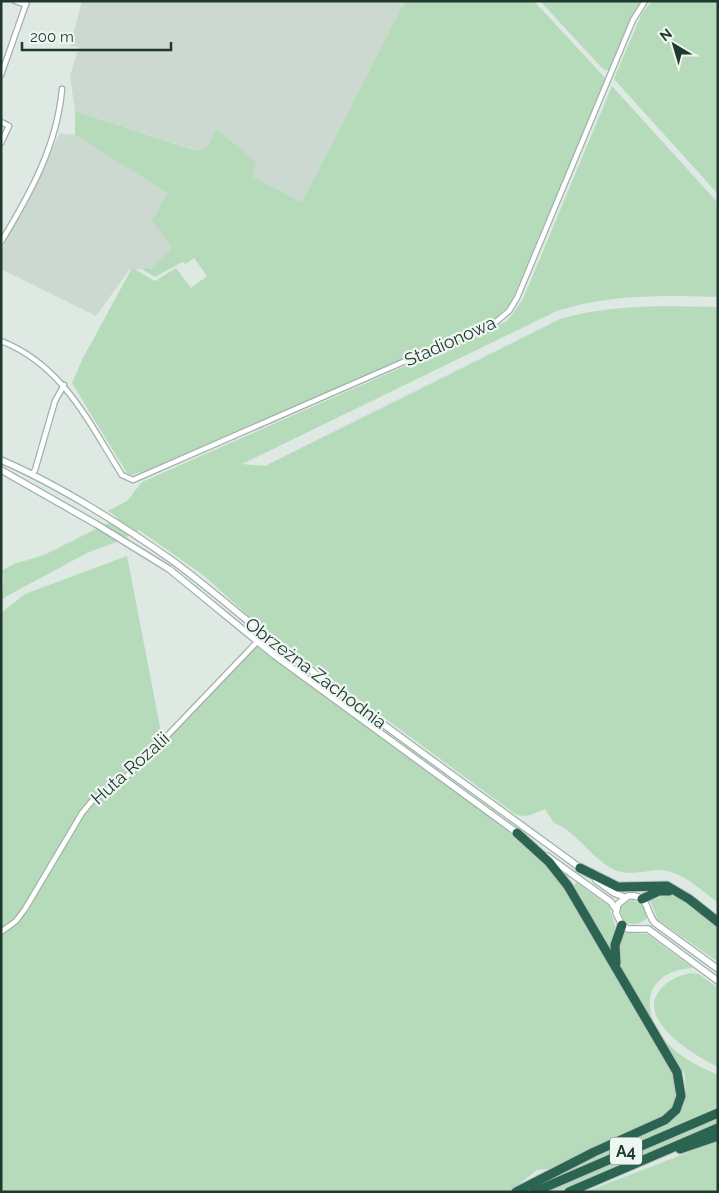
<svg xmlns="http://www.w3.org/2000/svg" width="719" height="1193" font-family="Raleway,sans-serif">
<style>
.built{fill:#ccd9d1}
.green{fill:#b6dbbb}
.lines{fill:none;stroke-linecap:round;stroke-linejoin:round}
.minor-casing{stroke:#a1b1a9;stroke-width:7}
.tertiary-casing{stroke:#a1b1a9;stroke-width:8}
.motorway-casing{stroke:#bcc4c1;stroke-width:11}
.minor{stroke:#fff;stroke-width:4.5}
.tertiary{stroke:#fff;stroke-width:5.5}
.motorway{stroke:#2b6552;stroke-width:9}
.labels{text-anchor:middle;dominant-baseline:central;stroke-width:4.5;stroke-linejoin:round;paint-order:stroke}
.shield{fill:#eef6f1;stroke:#5d7269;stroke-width:1}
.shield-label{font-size:16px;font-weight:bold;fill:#1f392f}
.street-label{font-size:18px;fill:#1f392f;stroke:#eef6f1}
</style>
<rect width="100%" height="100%" fill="#dee9e3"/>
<g class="built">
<path d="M82,1H405L302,202L257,179H250L216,129L207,147L198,151L75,111L70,76L79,47L70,46Z"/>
<path d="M60,133L75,135L169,193L172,247L152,269L129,270L96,316L1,269V251Z"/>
</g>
<g class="green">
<path d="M405,1H534L606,79L510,305L495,318L141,474L140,472L132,475L127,473L72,383L83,358L132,268L155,281L176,268L191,288L207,276L194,258L186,264L182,262L155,277L143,270L145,268L152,269L172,247L152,221L168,193L75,135V111L197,151L207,147L216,129L256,162L251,179H257L302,202Z"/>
<path d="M540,1H643L631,17L609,70H604Z"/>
<path d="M652,1H718V194L614,79L642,13Z"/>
<path d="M612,86L718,203V297C663,295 610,294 557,311L242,464L265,466L560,319C613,304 664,306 718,307V903C701,890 680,869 657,870C644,871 629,876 615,870C591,859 578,832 554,823L545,809C535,813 526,819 515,814L299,655L260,626L203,575L139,530L119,541L87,553L7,596L3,599L1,609L4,575L1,571L14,564L44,555L118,518L108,511L127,501L142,482L507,321L523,299Z"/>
<path d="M127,556L163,742L258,645C312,687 367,728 422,768C475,807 535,845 573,899L672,1074C678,1089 677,1100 667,1113L555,1168L537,1170L509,1192H1V613L25,594Z"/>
<path d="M576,882L609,906L615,926L612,959L573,887Z"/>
<path d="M668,895L678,898L718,928V962L658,920L650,900Z"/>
<path d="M633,900L643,906L647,918C640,925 632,926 624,921L619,906L627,901Z"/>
<path d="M622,932L647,934L693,968C641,971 639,1015 671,1047C684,1059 702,1068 718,1075V1107L527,1190L596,1154L672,1121L684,1104L686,1095L685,1075L624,973C617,957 618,948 622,932Z"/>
<path d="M690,973L699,974L718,988V1067C695,1056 635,1020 660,990C668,980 678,976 690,973Z"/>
<path d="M718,1116V1125L561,1192H543Z"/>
<path d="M718,1141V1192H585Z"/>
</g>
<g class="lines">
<defs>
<g id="minor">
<path d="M15,1L26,5"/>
<path d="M1,75L27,1"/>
<path d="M1,122L9,126L1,143"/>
<path d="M1,242C30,194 57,146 62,89"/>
<path d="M1,341C63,365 89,423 122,475L133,480L497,321L509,311L517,298L633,20L645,1"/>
<path d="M32,474L35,470L55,401L64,385"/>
<path d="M1,932L16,921L25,909L82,813L92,801L123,780L144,760L258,641"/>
</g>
<g id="tertiary">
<path d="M1,460C57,484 124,526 173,561C210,588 244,619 279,646C379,723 482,796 583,870"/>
<path d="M1,470L96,524L169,569L274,655L520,835"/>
<path d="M547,856L611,902L615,908"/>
<path d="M596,880L614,893L624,897"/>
<path d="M718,969L655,923C645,912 650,894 628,896L618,904L616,913L622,925L628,929H648L718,981"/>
</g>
<g id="motorway">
<path d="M580,868L618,887L667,886L689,899L718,922"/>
<path d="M642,899L659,891H669"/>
<path d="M616,963L615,945L622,925"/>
<path d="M680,1149L718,1136"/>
<path d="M516,1192L594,1152L665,1120L676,1110L681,1096L677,1072L568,886L549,862L517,833"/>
<path d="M534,1192L718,1113"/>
<path d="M569,1192L718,1128"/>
</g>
</defs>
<use href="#minor" class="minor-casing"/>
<use href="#tertiary" class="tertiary-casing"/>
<use href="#motorway" class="motorway-casing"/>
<use href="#minor" class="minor"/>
<use href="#tertiary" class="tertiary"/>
<use href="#motorway" class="motorway"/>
</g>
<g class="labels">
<rect class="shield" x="610" y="1137.5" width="32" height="27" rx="4"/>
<g class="shield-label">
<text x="626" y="1151">A4</text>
</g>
<g class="street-label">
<text transform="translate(450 341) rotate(-24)">Stadionowa</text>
<text transform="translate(316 673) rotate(37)">Obrzeżna Zachodnia</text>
<text transform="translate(130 768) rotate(-42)">Huta Rozalii</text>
</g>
</g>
<rect width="719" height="1193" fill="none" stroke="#1f392f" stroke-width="5"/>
<g transform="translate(674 45) rotate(322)" stroke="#eef6f1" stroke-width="4" paint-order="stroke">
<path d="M0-4L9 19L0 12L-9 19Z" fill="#1f392f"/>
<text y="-8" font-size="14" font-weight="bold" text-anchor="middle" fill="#1f392f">N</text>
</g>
<path d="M22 42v8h149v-8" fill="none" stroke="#1f392f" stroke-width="2.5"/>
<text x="30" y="42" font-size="15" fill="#1f392f" stroke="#eef6f1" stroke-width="4" paint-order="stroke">200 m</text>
</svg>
